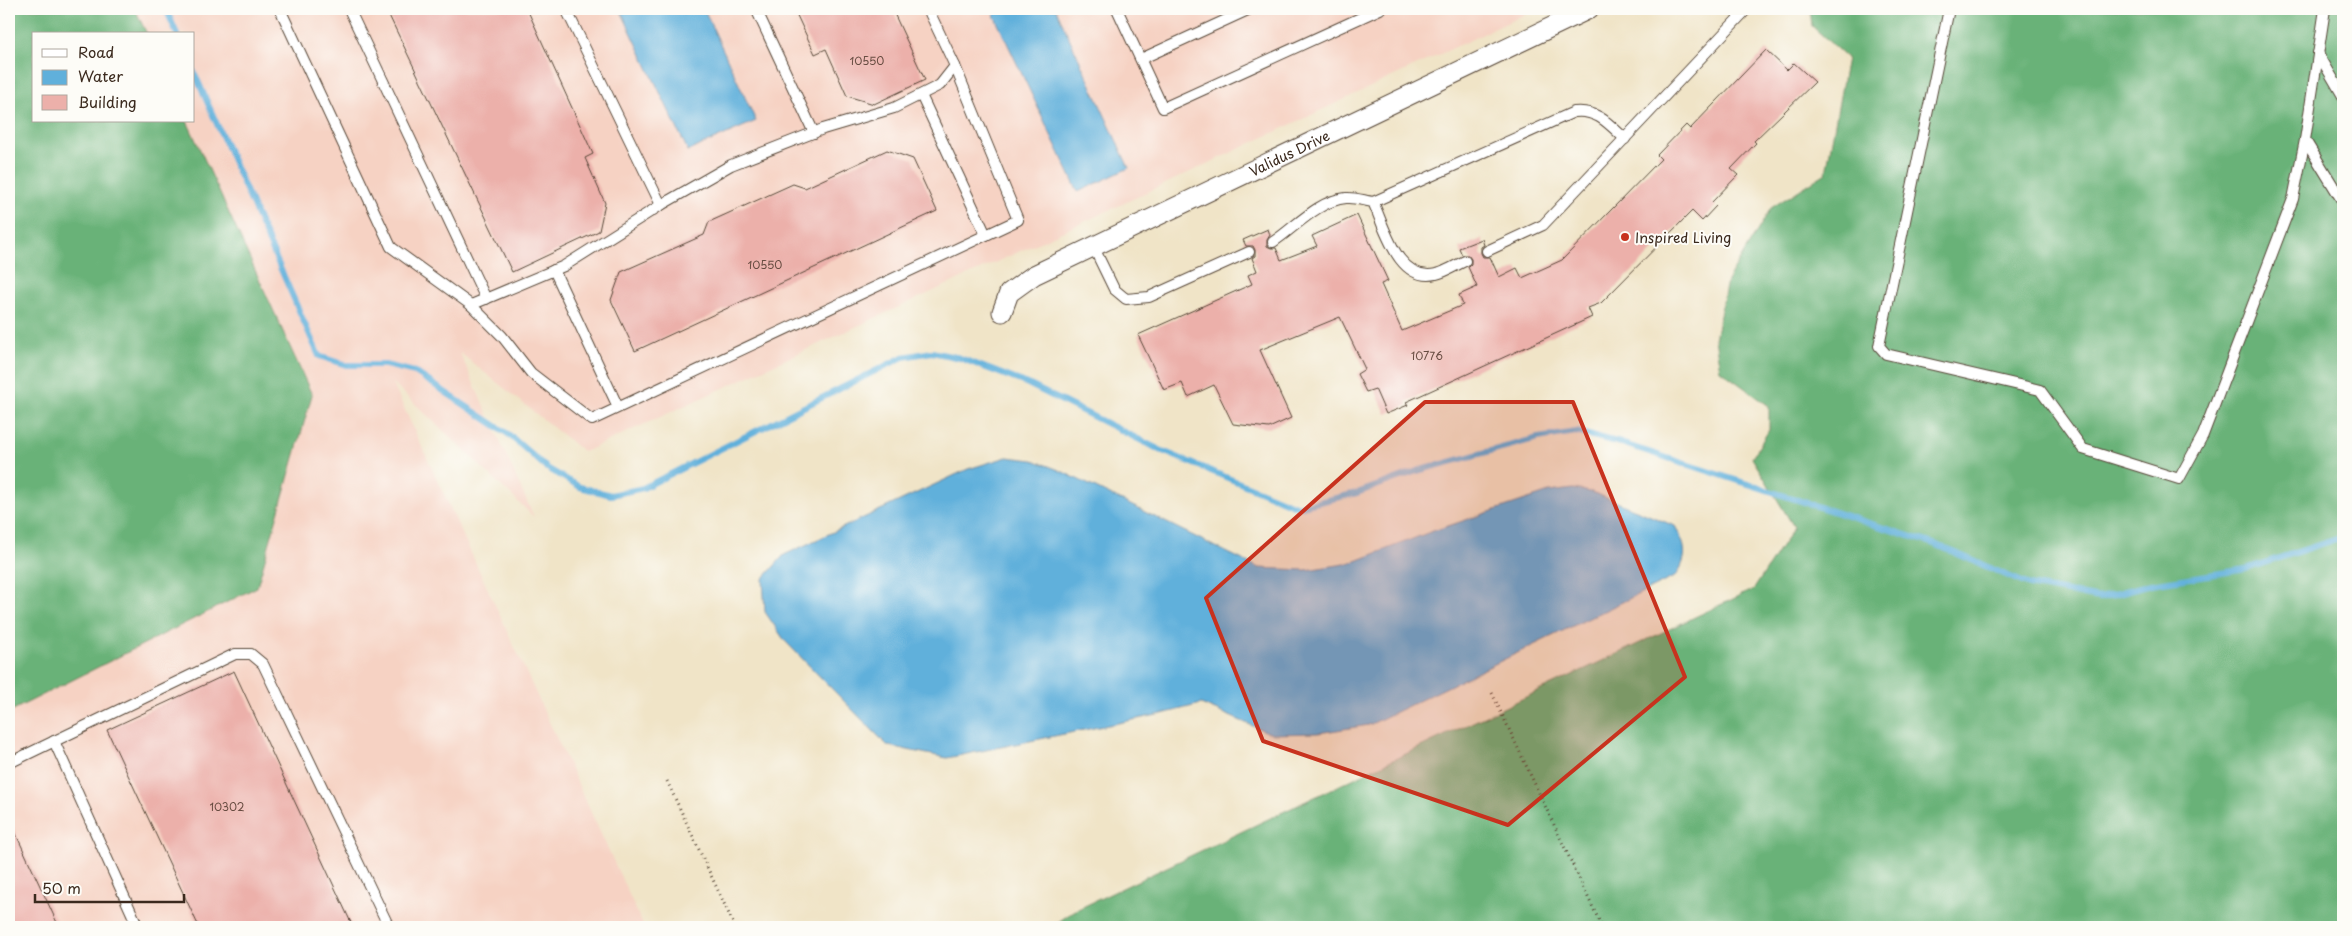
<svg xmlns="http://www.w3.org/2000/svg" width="2352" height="936" font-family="'Playpen Sans',sans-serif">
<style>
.built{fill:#f6d2c3;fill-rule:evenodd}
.forest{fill:#69b278;stroke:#526e4b}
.water{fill:#60b0db;stroke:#4e6d7c}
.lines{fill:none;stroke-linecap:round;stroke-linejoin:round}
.stream{stroke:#60b0db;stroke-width:6}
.building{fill:#ecb0aa}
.service-casing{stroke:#564637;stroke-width:12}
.minor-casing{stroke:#564637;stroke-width:21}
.path{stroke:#564637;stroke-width:3;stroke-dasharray:1 4;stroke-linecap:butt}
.service{stroke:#fff;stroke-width:10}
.minor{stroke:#fff;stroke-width:19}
.marked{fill:#c8321e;fill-opacity:0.2;stroke:#c8321e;stroke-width:4;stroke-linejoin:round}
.poi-dot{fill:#c8321e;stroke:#fdfcf7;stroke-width:2}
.labels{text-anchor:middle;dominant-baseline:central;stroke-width:4;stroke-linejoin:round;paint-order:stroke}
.number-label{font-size:11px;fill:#674c41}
.street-label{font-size:14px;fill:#3b2a1e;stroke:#fdfcf7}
.poi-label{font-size:14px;fill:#3b2a1e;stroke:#fdfcf7;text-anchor:start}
</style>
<rect width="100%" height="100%" fill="#fdfcf7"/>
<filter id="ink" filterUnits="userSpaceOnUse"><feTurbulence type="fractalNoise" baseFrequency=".02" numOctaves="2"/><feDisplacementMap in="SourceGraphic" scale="10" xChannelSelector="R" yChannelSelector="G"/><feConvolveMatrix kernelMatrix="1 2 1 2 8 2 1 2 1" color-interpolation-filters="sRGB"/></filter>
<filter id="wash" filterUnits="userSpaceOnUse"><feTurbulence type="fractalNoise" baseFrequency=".0096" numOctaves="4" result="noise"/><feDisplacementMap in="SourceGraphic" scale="20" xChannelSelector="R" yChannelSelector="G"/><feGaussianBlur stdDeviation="1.12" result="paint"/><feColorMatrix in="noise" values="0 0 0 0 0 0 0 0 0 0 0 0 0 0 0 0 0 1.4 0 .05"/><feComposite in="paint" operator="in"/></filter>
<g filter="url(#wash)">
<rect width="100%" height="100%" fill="#f0e4c7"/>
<path class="built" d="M9,9H1536L1116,207L584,452L460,353L534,517L392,382L644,927H9ZM34,34H194V121H34Z"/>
<g class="forest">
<path d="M9,9H135L147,34H34V121H187L312,395L257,587L9,712Z"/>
<path d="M1810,9H2343V927H1051L1074,911L1754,589L1794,527L1752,458L1769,430V406L1720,370L1715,339L1727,281L1771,208L1826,173L1847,58L1812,26Z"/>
</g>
<g class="water">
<path d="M620,9H704L756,121L688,151Z"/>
<path d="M991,9H1056L1129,168L1078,192Z"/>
<path d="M1007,457L1033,460L1059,470L1259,568L1306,570L1351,563L1430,532L1549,492L1573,489L1592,492L1675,526C1686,547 1689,555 1676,576L1369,725L1318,733L1272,734L1201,704L1162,714L947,758L888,746L785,641L765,612L763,579L784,555L968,469Z"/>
</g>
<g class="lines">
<g class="stream">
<path d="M166,9L177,34"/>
<path d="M194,72L319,356L346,365H385L415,372L508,434L547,468L580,487L611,495L643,488L903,357L932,352L960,358L1028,384L1160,450L1298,507L1357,493L1417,471L1538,438L1576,432L1621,443L1937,545L2029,585L2100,598L2151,584L2246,569L2343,537"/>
</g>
</g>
<g id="blocks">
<g class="building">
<path d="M386,9H527L593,154L585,158L605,203L599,231L512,272Z"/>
<path d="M794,9H892L925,80L874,104L847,96L826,49L815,54Z"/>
<path d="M1766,50L1787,70L1794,63L1815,82L1754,141L1756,143L1731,169L1738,175L1712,202L1716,206L1702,221L1692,211L1601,303L1588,308L1592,317L1406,402L1408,405L1386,414L1375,389L1366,392L1357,374L1365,369L1340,317L1260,350L1291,418L1269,428L1233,424L1214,385L1188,397L1182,383L1164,390L1138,335L1252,284L1248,275L1257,271L1252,258L1255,256V250L1253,246H1246L1243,240L1268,229L1270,235L1267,240V246L1271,248H1276L1281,260L1317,246L1312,236L1357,215L1388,281L1381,284L1402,331L1463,305L1459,295L1477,287L1468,267L1471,264V259L1468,255H1462L1459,248L1482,239L1484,245L1481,247V253L1483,257H1490L1499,277L1517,268L1522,278L1562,260L1661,159L1657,155L1686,125L1690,129Z"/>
<path d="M887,150L913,159L937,211L635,351L611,300L621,272L704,235L709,222L793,184L805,188Z"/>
<path d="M234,671L353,927H199L107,730Z"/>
<path d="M9,819L59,927H9Z"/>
</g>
</g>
</g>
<g filter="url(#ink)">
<use href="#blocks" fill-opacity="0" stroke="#564637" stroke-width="1"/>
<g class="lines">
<defs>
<g id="service">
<path d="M280,9L391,247L471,305L564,266L661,205L731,165L823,129L894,108L940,85L955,66L928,9"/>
<path d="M349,9L486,299"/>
<path d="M566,9L661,205"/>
<path d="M756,9L814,133"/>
<path d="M1117,9L1163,108L1380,9"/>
<path d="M1949,9L1879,346L1886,354L2040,390L2083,449L2179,479L2203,435L2293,199L2305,140L2325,9"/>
<path d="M2318,53L2343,96"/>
<path d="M1141,59L1250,9"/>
<path d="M921,95L986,235"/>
<path d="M2305,140L2343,202"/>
<path d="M1373,202L1574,112C1597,109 1609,124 1625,139"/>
<path d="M1273,242C1296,227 1317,201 1346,198C1354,197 1365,201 1373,202C1385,228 1398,283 1436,274C1446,272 1456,265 1465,261"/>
<path d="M1094,248L1114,289L1126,299L1149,297L1249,252"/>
<path d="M1487,251L1543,225L1747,9"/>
<path d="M554,270L618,407"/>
<path d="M471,305L502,336L531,373L592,420L1018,220L955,66"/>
<path d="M54,741L138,927"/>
<path d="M9,763L235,654H251L263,664L389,927"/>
</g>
<g id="minor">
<path id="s1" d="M1002,312L1009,293L1034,275L1589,9"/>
</g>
</defs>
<use href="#service" class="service-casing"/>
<use href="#minor" class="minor-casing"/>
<g class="path">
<path d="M1492,693L1602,927"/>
<path d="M667,781L735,927"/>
</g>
<use href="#service" class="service"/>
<use href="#minor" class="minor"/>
</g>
</g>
<path class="marked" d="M1425,402H1573L1685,677L1508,825L1263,741L1206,598Z"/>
<circle class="poi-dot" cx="1625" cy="237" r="5"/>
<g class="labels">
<g class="number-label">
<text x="867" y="60">10550</text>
<text x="765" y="264">10550</text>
<text x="1427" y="355">10776</text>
<text x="227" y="806">10302</text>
</g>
<g class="street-label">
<text stroke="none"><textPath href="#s1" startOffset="334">Validus Drive</textPath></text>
</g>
<g class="poi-label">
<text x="1635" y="237">Inspired Living</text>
</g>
</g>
<rect width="2352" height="936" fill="none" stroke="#fdfcf7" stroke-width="30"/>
<rect x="32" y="32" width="162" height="90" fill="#fdfcf7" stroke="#afa8a0"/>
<rect x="42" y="49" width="25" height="8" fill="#ffffff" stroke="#afa8a0"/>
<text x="78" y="58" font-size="15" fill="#3b2a1e">Road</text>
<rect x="42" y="70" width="25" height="15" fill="#60b0db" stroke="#afa8a0"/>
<text x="78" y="82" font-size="15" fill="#3b2a1e">Water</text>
<rect x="42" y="95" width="25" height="15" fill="#ecb0aa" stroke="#afa8a0"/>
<text x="78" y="108" font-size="15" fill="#3b2a1e">Building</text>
<path d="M35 894v8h149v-8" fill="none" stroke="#3b2a1e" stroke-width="2.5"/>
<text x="42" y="894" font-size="15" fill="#3b2a1e" stroke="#fdfcf7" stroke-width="4" paint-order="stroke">50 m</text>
</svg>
